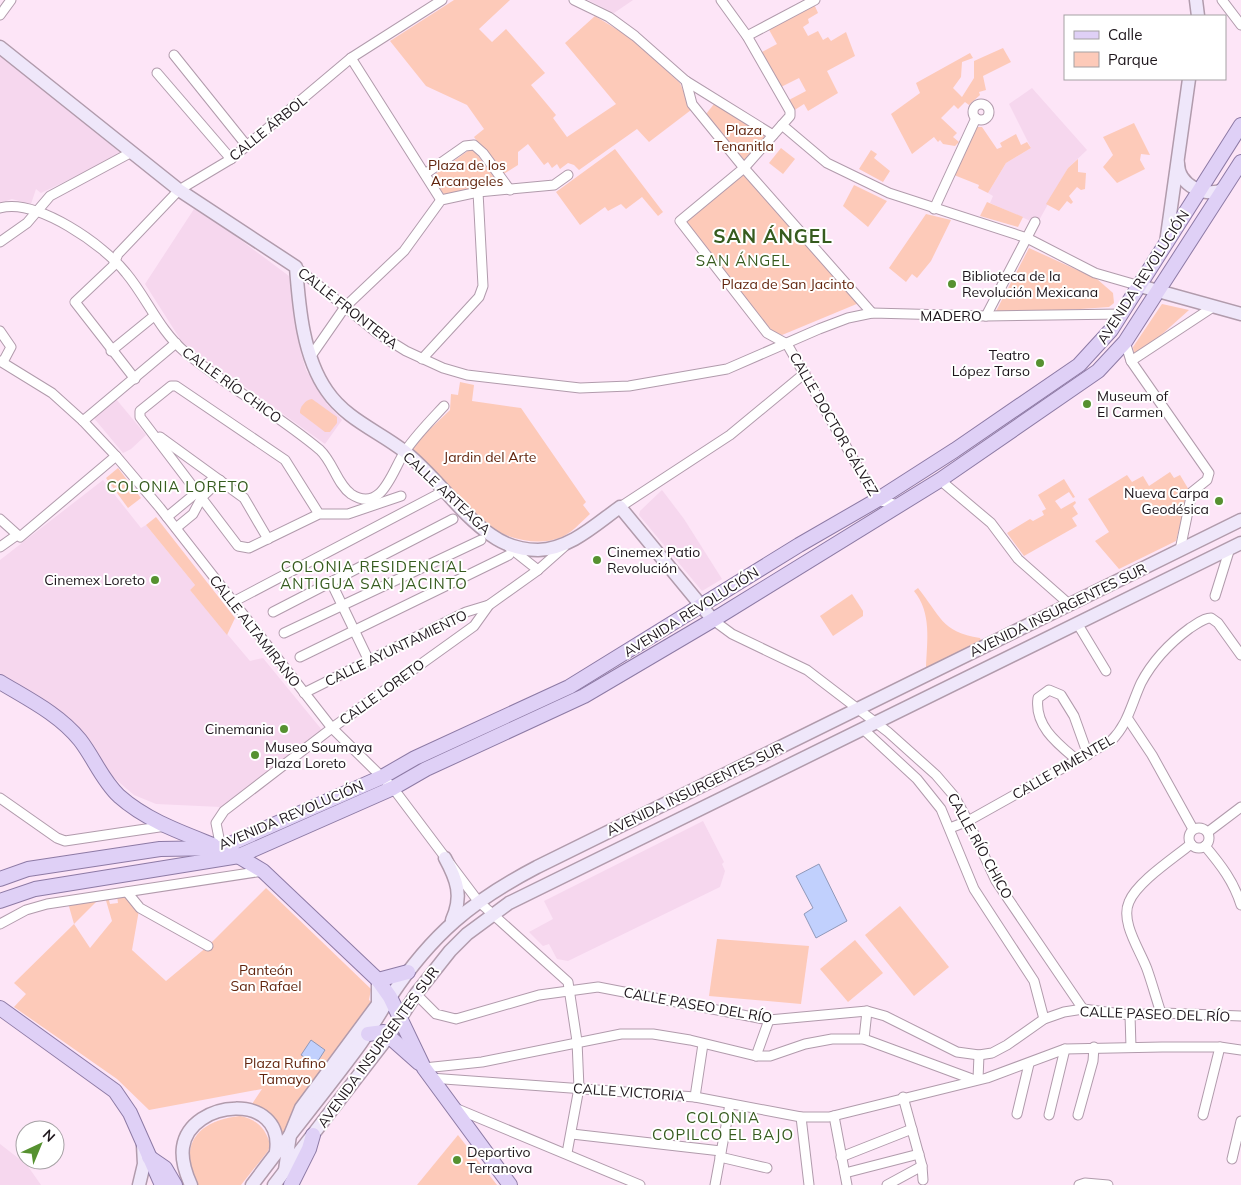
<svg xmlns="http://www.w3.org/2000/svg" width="1241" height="1185" font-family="Mulish,sans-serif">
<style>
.built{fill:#f6d7ee}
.green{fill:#fdcab9}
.water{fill:#c1d0fd;stroke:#9098b9}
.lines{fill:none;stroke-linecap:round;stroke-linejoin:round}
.street-casing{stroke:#b19bac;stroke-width:11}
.secondary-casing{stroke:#b19bac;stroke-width:15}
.primary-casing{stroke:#8d7aa5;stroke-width:16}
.street{stroke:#fff;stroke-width:9}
.secondary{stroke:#efe7fa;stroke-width:12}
.primary{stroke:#dfd0f6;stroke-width:14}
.poi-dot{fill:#569130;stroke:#fff;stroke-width:2}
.labels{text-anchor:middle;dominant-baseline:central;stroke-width:4;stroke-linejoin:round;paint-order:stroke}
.street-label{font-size:14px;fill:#1d151b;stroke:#fff}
.park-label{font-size:14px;fill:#61240d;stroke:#fff}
.poi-label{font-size:14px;fill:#1d151b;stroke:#fff;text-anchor:start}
.neighbourhood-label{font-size:15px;letter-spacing:1px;fill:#365b1e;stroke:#fff}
.district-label{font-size:19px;font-weight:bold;letter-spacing:1px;fill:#365b1e;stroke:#fff}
</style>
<rect width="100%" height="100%" fill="#fde5f7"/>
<g class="built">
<path d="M588,0H633L614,13Z"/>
<path d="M0,55L53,98L122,154L41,193L36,189L31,204L12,199L0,203Z"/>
<path d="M1032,88L1087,150L1068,168L1037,224L990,203L993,196L988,193L1006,163L1031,148L1009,104Z"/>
<path d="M194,209L230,232L289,276L301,353L306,370L327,404L342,420L325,444L182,342L145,284Z"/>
<path d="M116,399L146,435L131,449L123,453L93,417Z"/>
<path d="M103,480L141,528L146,525L195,585L190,590L250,661L263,658L322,730L221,807L156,804L134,795L114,778L69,717L0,675V560Z"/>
<path d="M662,490L684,519L722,579L702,591L639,515L640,511Z"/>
<path d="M703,821L724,862L722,864L725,871L720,887L568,961L557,959L549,944L543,946L529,932L553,919L544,901Z"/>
<path d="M0,1144L27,1165L41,1185H0Z"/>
</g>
<g class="green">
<path d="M454,0H510L479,29L492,42L506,29L545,73L531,85L556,115L553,118L567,137L616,104L565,43L595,16L631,38L680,83L691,110L649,142L637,129L579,170L574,165L568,163L560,169L557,164L552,168L548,162L544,165L528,144L518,152V165L502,175L474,137L484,129L467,105L426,86L390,41Z"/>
<path d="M814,4L818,13L808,19L809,23L803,27L808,36L818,31L823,40L828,37L831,41L846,32L855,56L827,71L838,93L808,111L804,104L793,111L787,101L806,91L799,78L779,88L760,53L777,44L768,28Z"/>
<path d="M1003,48L1011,62L983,76L986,90L979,92L980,95L969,105L965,102L958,109L954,105L941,118L957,133L953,137L959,142L955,146L943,144L940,140L938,142L934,137L912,154L891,114L920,93L916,83L970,53L973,58L962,62L961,77L953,88L962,97L974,78V61Z"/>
<path d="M714,104L767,136L743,162L706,114Z"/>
<path d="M1134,123L1150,155L1141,154L1140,160L1145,169L1117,183L1103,167L1113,155L1103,137Z"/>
<path d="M975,127H982L997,149L1002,147L1000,143L1016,134L1021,145L1027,142L1031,148L1006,163L988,193L978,188L979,185L954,175Z"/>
<path d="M472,148L495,177L494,185L491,187L445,196L434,180V175Z"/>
<path d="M781,148L795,159L783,174L769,163Z"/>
<path d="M615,149L663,212L658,216L642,197L626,209L621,204L608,211L605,207L580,225L556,192Z"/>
<path d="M871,150L877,154L874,158L890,171L883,182L859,169Z"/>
<path d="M1078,159V172L1086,173L1085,189L1081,190L1077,187L1069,196L1073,202L1071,204L1067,201L1059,211L1046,204L1068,168Z"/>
<path d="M743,172L859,303L782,335L772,331L685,221Z"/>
<path d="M854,185L887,201L868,227L843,206Z"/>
<path d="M987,202L1023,217L1018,227L980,216Z"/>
<path d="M926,214L951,220L931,261L917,278L912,274L906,282L889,268Z"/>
<path d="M1029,248L1097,279L1113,293L1114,303L1109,307L994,315Z"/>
<path d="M1162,304L1189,310L1141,353L1134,354L1133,347Z"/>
<path d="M460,382L474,385L472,401L521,408L586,502L583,505L590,514C581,522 570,535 559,538C535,547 505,537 484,525L408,450L450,410L451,394L458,395Z"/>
<path d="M312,399L337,417V423L330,432H325L300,413C299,408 306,399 312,399Z"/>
<path d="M118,468L141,498L128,508L106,478Z"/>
<path d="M1170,472L1174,478L1180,475L1189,490L1176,541L1119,569L1095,541L1109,532L1088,499L1127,475L1132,482L1143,476L1149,486Z"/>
<path d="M1064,479L1075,497L1073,498L1069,492L1055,501L1061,509L1075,501L1076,503L1073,506L1078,514L1072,518L1077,526L1024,556L1007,533L1030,519L1033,521L1044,515L1042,511L1046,509L1038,495Z"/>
<path d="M156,517L235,618L227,635L190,590L195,585L146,525Z"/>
<path d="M918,588C940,615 941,632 980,638L982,642L926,668C927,641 932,613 914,591Z"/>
<path d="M852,594L863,611V616L833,636L820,616Z"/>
<path d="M266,888L371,989L369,1000L373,1003L297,1102L287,1131L282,1136C278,1119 265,1113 250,1107L262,1089L149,1110L117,1079L14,1007L26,994L14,983L74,924L68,903L100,898L74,924L90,948L112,921L105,897H108L110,904L118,903L117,896L125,894L139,910L132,950L166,981L208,946Z"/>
<path d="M900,906L949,967L914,996L865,935Z"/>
<path d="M717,939L809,946L801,1004L709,996Z"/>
<path d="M855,940L883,973L848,1002L820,969Z"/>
<path d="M240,1116C256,1119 266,1128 270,1145L268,1151L241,1185H197C178,1144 197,1121 240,1116Z"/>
<path d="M458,1135L497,1185H417Z"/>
</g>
<g class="water">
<path d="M819,864L847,921L816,938L804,914L813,908L796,876Z"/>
<path d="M311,1040L325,1050L316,1064L301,1055Z"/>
</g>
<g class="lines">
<defs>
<g id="street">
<path d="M574,0L609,17L635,36L686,81L773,135"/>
<path d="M721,0L747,36L790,111V116L744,168L680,221L767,333L787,344L877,500L898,505"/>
<path d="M1222,0L1241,25"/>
<path d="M0,15L11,0"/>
<path d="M747,36L815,0"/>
<path d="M174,55L247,146"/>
<path d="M351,58L441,200"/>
<path d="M157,73L231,159"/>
<path d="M686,81L692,104L744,168L872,313"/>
<circle cx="981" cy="112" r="8"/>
<path d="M782,125L827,163L889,193L1027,238L1095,273L1140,286"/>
<path d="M425,174L465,146L474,145L483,153L510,190"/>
<path d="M0,208C37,198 104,245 126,273C147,298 159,330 185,352C228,387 277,414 320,450C333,462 337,484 351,494C383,515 393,467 406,450C417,434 431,420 444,406"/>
<path d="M934,209L976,118"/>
<path d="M0,242L27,223L50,196L130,153"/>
<path d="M296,267L377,333L406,351L443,368L467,375L580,388L629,386L727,369L819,329L848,318L872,313L986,316L1122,314"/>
<path d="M986,316L1035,222"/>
<path d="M0,331L11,347L3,362"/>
<path d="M1125,342L1131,361L1209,473L1207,480L1192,492L1180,550"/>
<path d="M111,351L154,316"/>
<path d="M311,356L345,307L404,251L441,200L478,192L554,185L568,175"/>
<path d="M422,359L479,297L483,286L478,192"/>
<path d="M0,361L52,393L83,421L116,456L160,508L332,728L393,788L478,901L568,982L577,1041L579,1088L567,1153"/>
<path d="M1131,361L1213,307"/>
<path d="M135,379L75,302L113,266L118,254L179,190L231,159L351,58L442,0"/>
<path d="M83,421L176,343"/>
<path d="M160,437L244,498L268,539"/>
<path d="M940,480L991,523L1018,559L1069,604"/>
<path d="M620,507L730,435L805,373"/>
<path d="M319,514L285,460L176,386H171L140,411V417L238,546L249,548L319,514H348L401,496"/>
<path d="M167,517L213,479"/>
<path d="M0,519L20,537L116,456"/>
<path d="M176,528L193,514L202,497L220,480"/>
<path d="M0,547L17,535"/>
<path d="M509,547L538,570"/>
<path d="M331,582L369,661"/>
<path d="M1215,596L1230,548"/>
<path d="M233,602L444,491"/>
<path d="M273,612L453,519"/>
<path d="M713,620L732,634L807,670L888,732L936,775L954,796L968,821L996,881L1083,1009"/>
<path d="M1077,623L1106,671"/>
<path d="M284,633L481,540"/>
<path d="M300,657L509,555"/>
<path d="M304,693L466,612L489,605"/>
<path d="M1128,719L1152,755L1193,829"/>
<path d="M863,729L917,779L941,809L974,889L1034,981L1044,1019"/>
<path d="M1077,760C1058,744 1034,726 1038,698L1049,690L1061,695L1074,716L1088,755"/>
<path d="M0,798L57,838L65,841L166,826"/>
<circle cx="1199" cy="838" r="10"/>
<path d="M950,828L968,821L1111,741C1128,724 1131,705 1141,683C1152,662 1171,642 1190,628C1197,624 1203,618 1211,618L1218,623L1241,655"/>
<path d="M1208,832L1241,807"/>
<path d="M1205,846C1221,865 1234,882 1241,905"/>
<path d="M221,848L216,823L224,811L332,728L474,626L489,605L538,570L564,547"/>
<path d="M127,892L140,908L208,946"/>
<path d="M0,924L26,910L47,904L263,871"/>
<path d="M416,994L436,1014L456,1019L539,995L598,987L769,1020L867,1011L885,1016L957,1052L979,1055L992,1053L1007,1045L1044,1019L1064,1012L1083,1009L1130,1015L1163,1013L1241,1016"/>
<path d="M1161,1013C1156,998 1152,983 1147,969C1140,950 1120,922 1129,902C1137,882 1174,858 1191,844"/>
<path d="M1130,1015L1131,1047"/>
<path d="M864,1039L867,1011"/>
<path d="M756,1056L769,1020"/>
<path d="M424,1068L482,1062L621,1034H653L690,1040L756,1056H770L805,1044L832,1039H864L972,1079"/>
<path d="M430,1078L695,1097L801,1117H829L987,1078L1065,1049L1162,1047H1220L1241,1050"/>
<path d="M978,1079L979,1055"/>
<path d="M695,1097L703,1044"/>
<path d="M903,1097L922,1166L923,1180"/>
<path d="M455,1108L640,1185"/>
<path d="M1017,1114L1029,1064"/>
<path d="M1049,1115L1065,1049"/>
<path d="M1078,1115L1093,1061L1094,1047"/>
<path d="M1203,1115L1220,1047"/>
<path d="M834,1116L847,1185"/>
<path d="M801,1117L809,1185"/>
<path d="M572,1134L721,1151"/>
<path d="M720,1157L767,1168"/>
<path d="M841,1157L912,1129"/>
<path d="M1232,1159L1241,1121"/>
<path d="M845,1173L919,1154"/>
<path d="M715,1185L730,1104"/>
<path d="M887,1185L922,1166"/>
<path d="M1079,1185L1085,1183L1108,1185"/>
</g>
<g id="secondary">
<path d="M1196,0L1198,16"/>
<path d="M0,47L179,190L296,267C299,307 303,357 327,391C346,419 378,431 404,451C436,476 458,512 491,535C505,545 521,550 538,550C570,549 595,525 620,507L713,620"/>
<path d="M1178,163C1178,185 1206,199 1224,189"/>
<path d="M1166,243L1189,79"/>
<path d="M1140,286L1241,314"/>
<path d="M445,858C457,880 463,896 452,920"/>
<path d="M285,1170L290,1135L301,1108L378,1004V980"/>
<path d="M139,1185L144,1164L143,1145"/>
<path d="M191,1185C186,1174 181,1160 183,1147C190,1099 285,1091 276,1152"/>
<path d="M252,1185C286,1139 322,1096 356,1050C369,1033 379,1014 391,996C432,934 472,901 537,867L1241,520"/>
<path d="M274,1185L388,1037L416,994L450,951L467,934L509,903L1241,543"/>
</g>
<g id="primary">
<path d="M0,682C28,699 59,714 80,740C94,758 102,780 119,796C146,820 180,832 213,845"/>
<path d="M233,853L263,871L378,980L390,997L424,1068L510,1185"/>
<path d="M0,879L28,869L160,849L221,848L382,777L415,758L569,687L799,545L877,500L955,450L1079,365L1111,330L1241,125"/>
<path d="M0,901L35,889L239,856L393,788L426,769L584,696L713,620L940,480L1098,371L1125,342L1241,162"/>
<path d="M378,980L408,972"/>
<path d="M0,1008L115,1091L130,1113L162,1185"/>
<path d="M368,1034L384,1032L419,1063"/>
<path d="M149,1157L165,1168L175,1185"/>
<path d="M291,1185L309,1149L313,1135"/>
</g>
</defs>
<use href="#street" class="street-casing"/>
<use href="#secondary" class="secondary-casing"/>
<use href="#primary" class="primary-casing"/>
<use href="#street" class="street"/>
<use href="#secondary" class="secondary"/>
<use href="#primary" class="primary"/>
</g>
<g class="poi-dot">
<circle cx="952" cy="284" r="5"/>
<circle cx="1040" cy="363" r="5"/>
<circle cx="1087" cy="404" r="5"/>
<circle cx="1219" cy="501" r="5"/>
<circle cx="597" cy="560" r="5"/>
<circle cx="155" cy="580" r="5"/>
<circle cx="284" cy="729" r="5"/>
<circle cx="255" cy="755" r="5"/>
<circle cx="457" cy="1160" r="5"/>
</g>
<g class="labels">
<g class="street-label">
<text transform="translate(268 128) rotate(-39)">CALLE ÁRBOL</text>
<text transform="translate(1143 277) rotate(-57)">AVENIDA REVOLUCIÓN</text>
<text transform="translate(348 308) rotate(38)">CALLE FRONTERA</text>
<text x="951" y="316">MADERO</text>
<text transform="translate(232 385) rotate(36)">CALLE RÍO CHICO</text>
<text transform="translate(834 424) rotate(60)">CALLE DOCTOR GÁLVEZ</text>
<text transform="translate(447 493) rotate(43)">CALLE ARTEAGA</text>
<text transform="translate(1058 610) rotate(-26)">AVENIDA INSURGENTES SUR</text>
<text transform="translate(691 612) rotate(-32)">AVENIDA REVOLUCIÓN</text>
<text transform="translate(255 631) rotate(52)">CALLE ALTAMIRANO</text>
<text transform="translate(396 648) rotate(-26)">CALLE AYUNTAMIENTO</text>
<text transform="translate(382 692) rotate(-36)">CALLE LORETO</text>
<text transform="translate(1063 767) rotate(-30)">CALLE PIMENTEL</text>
<text transform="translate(695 789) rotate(-26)">AVENIDA INSURGENTES SUR</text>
<text transform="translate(291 815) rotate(-23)">AVENIDA REVOLUCIÓN</text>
<text transform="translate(980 846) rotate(61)">CALLE RÍO CHICO</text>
<text transform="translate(698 1005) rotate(10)">CALLE PASEO DEL RÍO</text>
<text transform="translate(1155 1014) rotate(2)">CALLE PASEO DEL RÍO</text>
<text transform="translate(378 1047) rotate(-54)">AVENIDA INSURGENTES SUR</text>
<text transform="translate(629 1092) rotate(4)">CALLE VICTORIA</text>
</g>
<g class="park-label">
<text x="744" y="130">Plaza<tspan x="744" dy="16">Tenanitla</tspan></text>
<text x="467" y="165">Plaza de los<tspan x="467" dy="16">Arcangeles</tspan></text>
<text x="788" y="284">Plaza de San Jacinto</text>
<text x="490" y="457">Jardin del Arte</text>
<text x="266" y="970">Panteón<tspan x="266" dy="16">San Rafael</tspan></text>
<text x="285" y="1063">Plaza Rufino<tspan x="285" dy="16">Tamayo</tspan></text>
</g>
<g class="poi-label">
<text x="962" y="276">Biblioteca de la<tspan x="962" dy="16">Revolución Mexicana</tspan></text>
<text x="1030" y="355" text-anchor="end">Teatro<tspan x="1030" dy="16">López Tarso</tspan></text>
<text x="1097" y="396">Museum of<tspan x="1097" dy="16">El Carmen</tspan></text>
<text x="1209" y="493" text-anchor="end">Nueva Carpa<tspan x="1209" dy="16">Geodésica</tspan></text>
<text x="607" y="552">Cinemex Patio<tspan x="607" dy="16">Revolución</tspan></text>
<text x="145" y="580" text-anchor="end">Cinemex Loreto</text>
<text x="274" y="729" text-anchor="end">Cinemania</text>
<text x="265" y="747">Museo Soumaya<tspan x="265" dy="16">Plaza Loreto</tspan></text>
<text x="467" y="1152">Deportivo<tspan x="467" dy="16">Terranova</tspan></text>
</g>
<g class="neighbourhood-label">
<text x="743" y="260">SAN ÁNGEL</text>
<text x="178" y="486">COLONIA LORETO</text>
<text x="374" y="566">COLONIA RESIDENCIAL<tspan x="374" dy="17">ANTIGUA SAN JACINTO</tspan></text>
<text x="723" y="1117">COLONIA<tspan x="723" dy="17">COPILCO EL BAJO</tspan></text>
</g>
<g class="district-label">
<text x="773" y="236">SAN ÁNGEL</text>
</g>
</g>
<rect x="1064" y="15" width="162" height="65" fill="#ffffff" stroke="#a5a1a4"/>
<rect x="1074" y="31" width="25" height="8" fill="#dfd0f6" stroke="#a5a1a4"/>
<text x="1108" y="40" font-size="15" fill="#1d151b">Calle</text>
<rect x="1074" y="52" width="25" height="15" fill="#fdcab9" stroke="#a5a1a4"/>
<text x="1108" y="65" font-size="15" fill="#1d151b">Parque</text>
<g transform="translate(40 1145) rotate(44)"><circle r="24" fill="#ffffff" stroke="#a5a1a4"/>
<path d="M0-4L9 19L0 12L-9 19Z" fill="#569130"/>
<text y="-8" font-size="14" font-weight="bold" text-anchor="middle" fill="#1d151b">N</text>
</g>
</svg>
